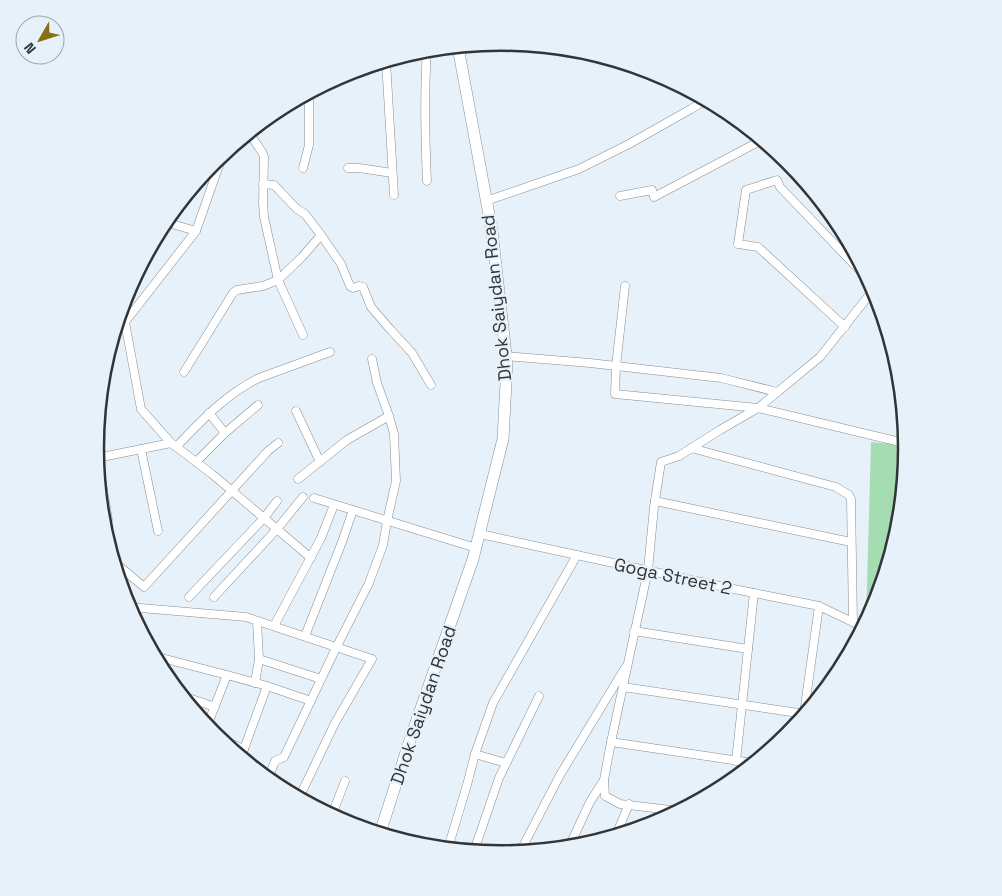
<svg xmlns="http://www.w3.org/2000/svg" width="1002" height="896" font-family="'Space Grotesk',sans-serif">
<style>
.green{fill:#a6dcb1}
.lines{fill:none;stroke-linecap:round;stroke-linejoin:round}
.minor-casing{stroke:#858d94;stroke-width:9}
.secondary-casing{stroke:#858d94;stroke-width:12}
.minor{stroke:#fff;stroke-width:8}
.secondary{stroke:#fff;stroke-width:11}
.labels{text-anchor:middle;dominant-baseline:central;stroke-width:4.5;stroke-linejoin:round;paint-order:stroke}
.street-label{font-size:18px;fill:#323538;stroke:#e7f1f9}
.rim{fill:none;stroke:#323538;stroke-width:2.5}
</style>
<rect width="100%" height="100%" fill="#e7f1f9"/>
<path class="green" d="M871,442L900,445L906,444V448L899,527L876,603L866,622Z"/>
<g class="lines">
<defs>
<g id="minor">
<path d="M427,50C424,94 425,137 427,181"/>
<path d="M386,61L394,195"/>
<path d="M249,133L262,152L264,157L263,203L264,217L278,280L303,335"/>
<path d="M223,154L196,231L125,322L141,409L171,443L212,474L311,558"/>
<path d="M303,168L309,145V93"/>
<path d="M348,168H359L392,173"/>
<path d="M263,184L274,185L297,209L305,214L321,235L341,264L350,286L353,288L359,286L363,287L371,307L389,328L412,353L431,385"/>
<path d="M620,196L652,190L654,197L762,140"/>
<path d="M486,201L579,169L629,144L691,109L706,100"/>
<path d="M165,222L196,231"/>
<path d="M625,286L616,366L615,394L758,408L820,357L874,289"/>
<path d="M845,327L758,247L738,244L746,190L777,180L780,187L868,279"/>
<path d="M506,356L590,363L721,378L777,392"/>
<path d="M184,372L233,293L237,290L263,286L278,280L302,257L321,235"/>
<path d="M296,411L320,462"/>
<path d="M209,413L225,433"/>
<path d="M176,447C201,421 226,394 259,378L330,352"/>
<path d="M691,448L836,487L849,495L851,499L853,622"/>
<path d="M141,449L158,531"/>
<path d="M97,458L171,443"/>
<path d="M98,458L108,520"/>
<path d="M196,462L225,433L258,405"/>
<path d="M298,479L347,440L389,416"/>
<path d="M314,498L476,548"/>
<path d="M655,501L851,542"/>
<path d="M480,534L724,587L819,606L863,627"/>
<path d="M115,565L119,566L144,587L268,451L278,443"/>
<path d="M189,597L264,518L277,501"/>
<path d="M214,597L277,529L303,497"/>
<path d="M129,607L246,617L372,659L335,723L299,798"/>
<path d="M257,621L259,659L321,679"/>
<path d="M274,626L321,538L334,505"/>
<path d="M634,631L748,649"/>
<path d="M305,636L342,542L353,510"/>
<path d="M154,656L227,675L207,726"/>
<path d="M227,675L267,686L244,749"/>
<path d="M255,683L259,659"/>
<path d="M267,686L311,701"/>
<path d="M623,687L805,714"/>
<path d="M183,696L215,707"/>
<path d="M804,713L819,606"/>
<path d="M221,740L244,749L241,757"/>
<path d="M611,742L753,763"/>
<path d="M475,754L506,763"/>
<path d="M736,761L754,593"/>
<path d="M268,779L275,761L284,757L336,648L369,583L383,545L387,521L396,481L394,434L389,416L377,383L372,359"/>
<path d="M679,811L620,804L605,796L604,780L611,742L648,570L654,507L661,462L679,456L720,430L758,408L900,442L906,440"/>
<path d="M332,815L345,781"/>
<path d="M616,835L629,804"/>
<path d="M569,847L590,802L604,780"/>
<path d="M448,848L467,785L475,754L493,703L577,555"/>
<path d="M474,851L499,778L539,696"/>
<path d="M520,852L560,775L625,668"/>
</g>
<path id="secondary" d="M380,833L411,737L473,559L503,439L507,364L492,231L458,47"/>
</defs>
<use href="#minor" class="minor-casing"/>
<use href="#secondary" class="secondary-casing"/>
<use href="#minor" class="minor"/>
<use href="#secondary" class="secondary"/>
</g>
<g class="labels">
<g class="street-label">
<text transform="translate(496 298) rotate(-96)">Dhok Saiydan Road</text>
<text transform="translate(673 576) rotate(12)">Goga Street 2</text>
<text transform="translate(423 705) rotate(-71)">Dhok Saiydan Road</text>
</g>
</g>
<path d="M0 0H1002V896H0ZM104 448a397 397 0 1 1 794 0a397 397 0 1 1-794 0Z" fill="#e7f1f9" fill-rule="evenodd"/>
<path class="rim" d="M104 448a397 397 0 1 1 794 0a397 397 0 1 1-794 0Z"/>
<g transform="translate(40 40) rotate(231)"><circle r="24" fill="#e7f1f9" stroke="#9fa6ac"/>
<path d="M0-4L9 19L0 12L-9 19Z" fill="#897113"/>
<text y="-8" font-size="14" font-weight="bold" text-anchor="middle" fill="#323538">N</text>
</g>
</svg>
